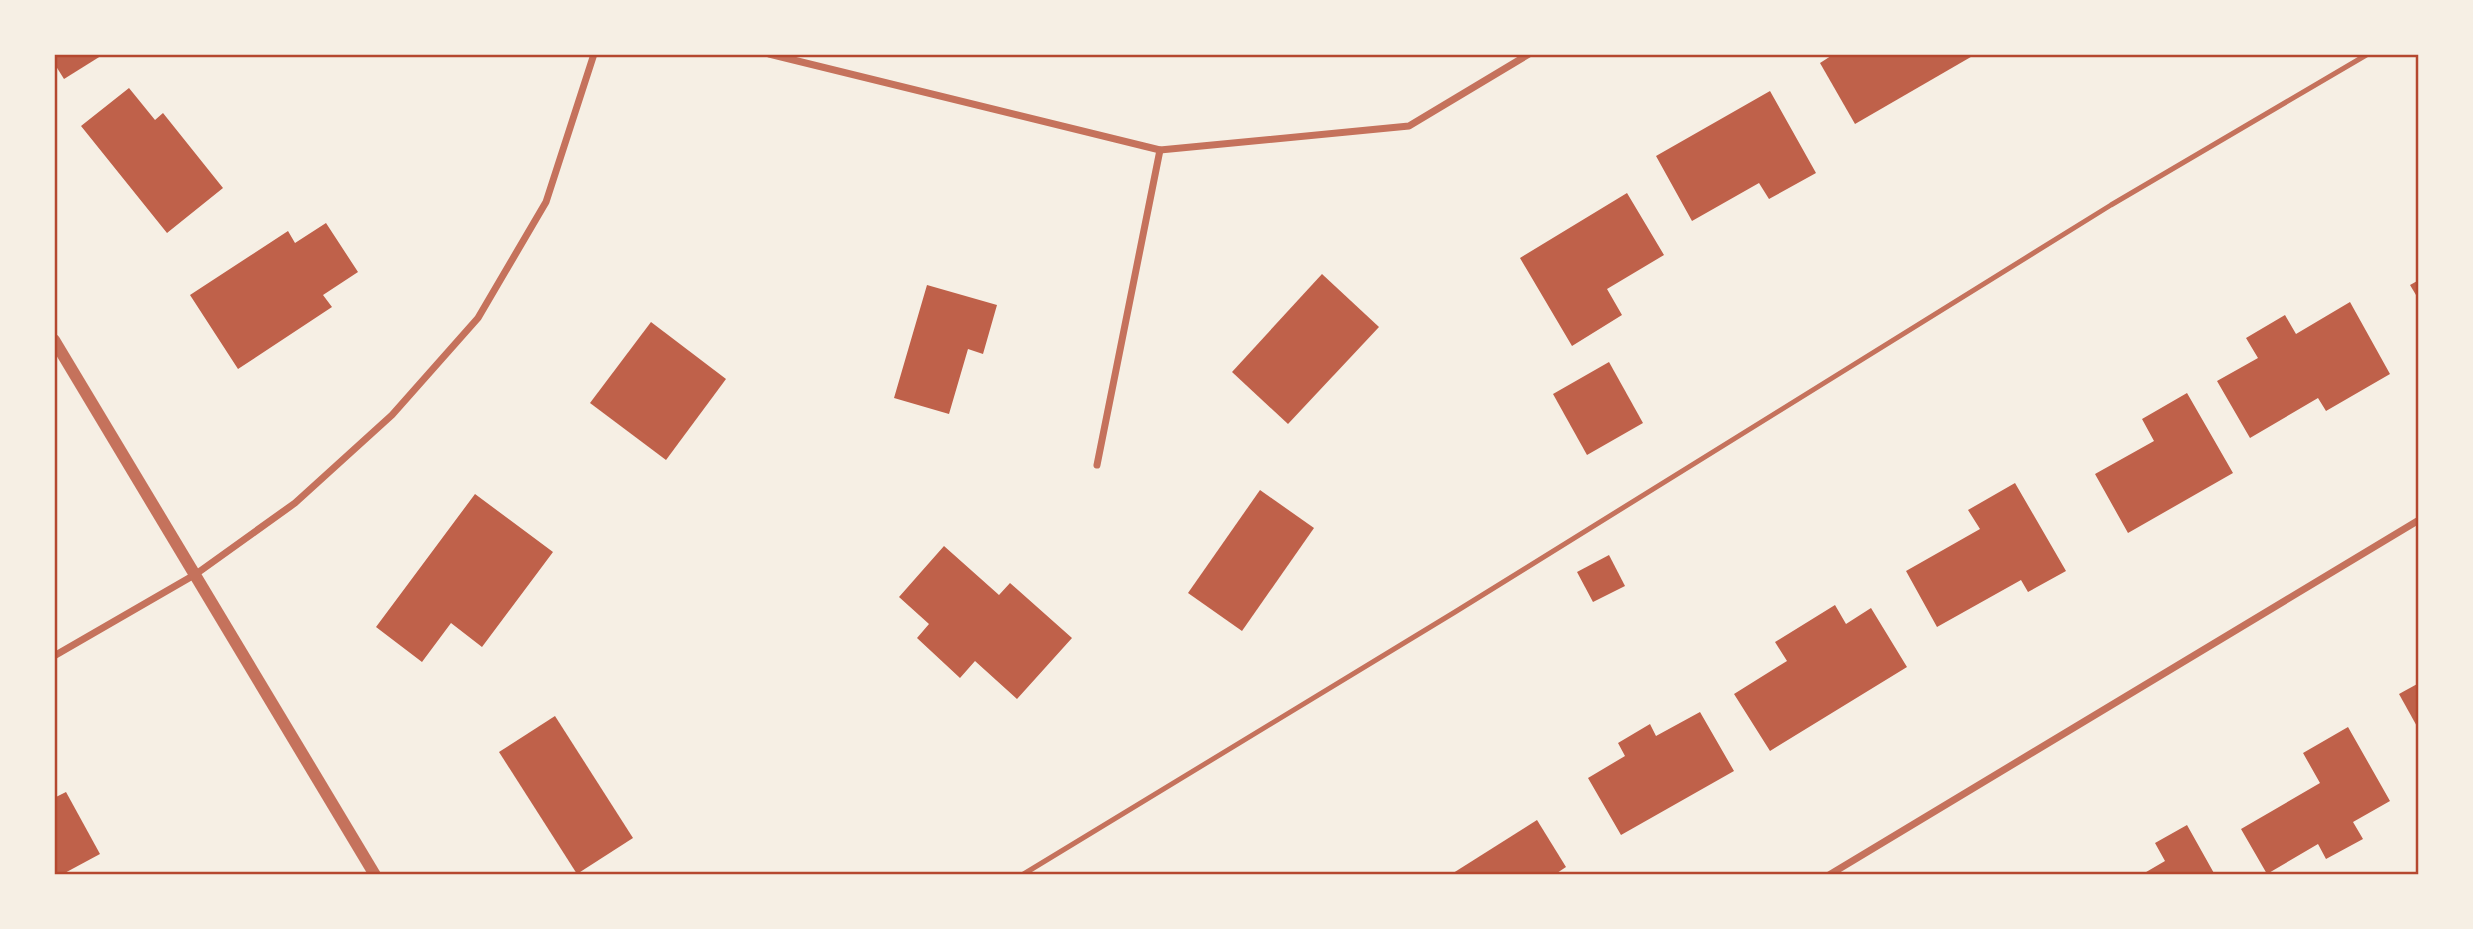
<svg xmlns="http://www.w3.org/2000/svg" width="2473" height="929" font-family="'Noto Serif',serif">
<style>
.building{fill:#bf614a}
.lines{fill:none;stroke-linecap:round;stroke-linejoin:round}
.service{stroke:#c5725c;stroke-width:5}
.minor{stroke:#c5725c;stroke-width:7}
.tertiary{stroke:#c5725c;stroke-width:12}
.neatline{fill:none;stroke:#b5482f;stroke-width:2.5}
</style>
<rect width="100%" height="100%" fill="#f6efe4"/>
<g class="building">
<path d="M54,54H104L64,79L54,63Z"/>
<path d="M1834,54H1976L1855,124L1820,63Z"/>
<path d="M129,88L155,120L163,113L223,188L167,233L81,126Z"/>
<path d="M1770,91L1816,173L1769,199L1759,183L1692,221L1656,156Z"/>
<path d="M1627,193L1664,255L1607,289L1622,315L1572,346L1520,258Z"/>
<path d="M326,223L358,272L323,295L332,307L238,369L190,295L288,231L295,243Z"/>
<path d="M1322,274L1379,327L1288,424L1232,372Z"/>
<path d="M2419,280V300L2410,285Z"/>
<path d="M927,285L997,305L983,354L968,349L949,414L894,398Z"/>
<path d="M2350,302L2390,374L2326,411L2318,398L2250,438L2217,381L2258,358L2246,338L2285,315L2296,334Z"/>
<path d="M651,322L726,379L666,460L590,403Z"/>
<path d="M1609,362L1643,423L1587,455L1553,394Z"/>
<path d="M2187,393L2233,473L2128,533L2095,474L2154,441L2142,419Z"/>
<path d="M2015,483L2066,571L2028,592L2021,580L1937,627L1906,571L1980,529L1968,510Z"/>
<path d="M1260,490L1314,528L1242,631L1188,593Z"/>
<path d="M475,494L553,552L482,647L451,623L422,662L376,627Z"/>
<path d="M944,546L999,595L1010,583L1072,638L1017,699L975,661L960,678L917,638L929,624L899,597Z"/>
<path d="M1609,555L1625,586L1593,602L1577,572Z"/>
<path d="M1835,605L1846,624L1871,608L1907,667L1770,751L1734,694L1787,661L1775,642Z"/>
<path d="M2419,683V730L2399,694Z"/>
<path d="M1700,712L1734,771L1621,835L1588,778L1625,756L1618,743L1650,724L1656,736Z"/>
<path d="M555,716L633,838L577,874L499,752Z"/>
<path d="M2348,727L2390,801L2353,822L2363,839L2326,859L2318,844L2267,874L2241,829L2320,783L2303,753Z"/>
<path d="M66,792L100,854L61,875H54V798Z"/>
<path d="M1537,820L1566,867L1554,875H1450Z"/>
<path d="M2187,825L2215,875H2141L2165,861L2155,843Z"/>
</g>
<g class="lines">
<path class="service" d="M1022,875L1455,612L2111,205L2368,54"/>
<g class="minor">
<path d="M769,54L1160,150L1409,126L1529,54"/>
<path d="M1097,465L1160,150"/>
<path d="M54,656L196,574L295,503L392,415L478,318L546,202L594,54"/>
<path d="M1829,875L2419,520"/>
</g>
<path class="tertiary" d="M54,340L375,875"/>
</g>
<rect width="2473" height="929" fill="none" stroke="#f6efe4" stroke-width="112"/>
<rect x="56" y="56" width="2361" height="817" class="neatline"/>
</svg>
